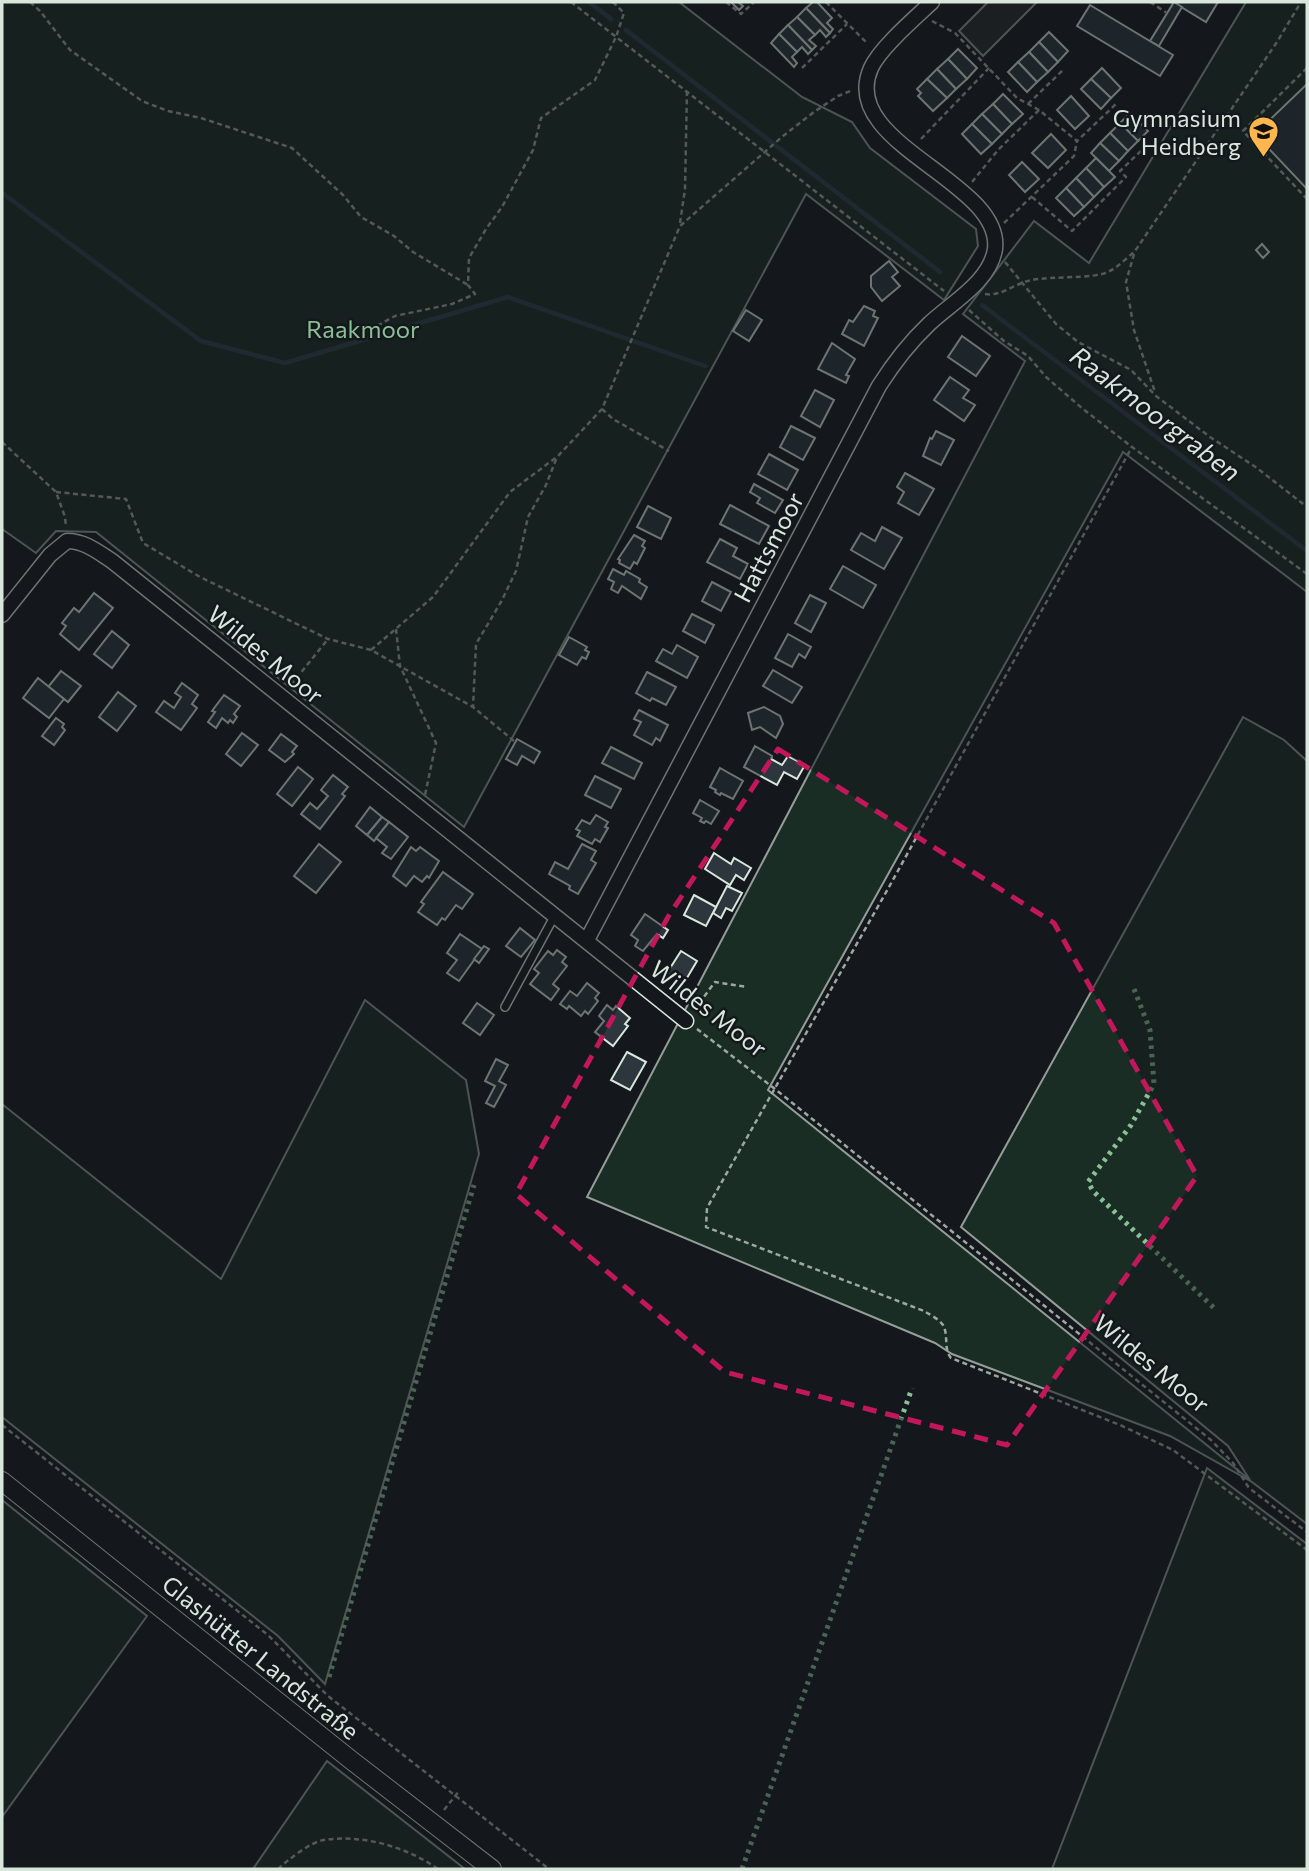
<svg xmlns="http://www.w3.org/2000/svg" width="1309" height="1871" font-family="Commissioner,sans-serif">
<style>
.green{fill:#1a2d24;stroke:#939e99;stroke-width:2}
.parking{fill:#24282b;stroke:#939e99;stroke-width:2}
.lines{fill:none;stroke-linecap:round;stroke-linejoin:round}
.stream{stroke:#2f3f4d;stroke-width:4.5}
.building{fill:#2c363c;stroke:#d8e6dc;stroke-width:2}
.service-casing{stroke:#d8e6dc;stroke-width:10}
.minor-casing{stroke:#d8e6dc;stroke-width:17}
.tertiary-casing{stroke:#d8e6dc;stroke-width:20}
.path{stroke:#9da8a2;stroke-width:2.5;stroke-dasharray:5 3.5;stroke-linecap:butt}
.service{stroke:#14181c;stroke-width:7}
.minor{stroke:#14181c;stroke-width:14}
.tertiary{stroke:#14181c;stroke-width:18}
.hedge{stroke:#8ac095;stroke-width:5;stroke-dasharray:3.5 5;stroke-linecap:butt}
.marked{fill:none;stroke:#c2185b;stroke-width:5;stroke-dasharray:14 9;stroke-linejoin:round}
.labels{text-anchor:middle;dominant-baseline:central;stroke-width:5;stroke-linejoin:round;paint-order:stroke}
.poi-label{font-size:24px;fill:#d8e6dc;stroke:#14181c;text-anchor:end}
.park-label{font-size:24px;fill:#8ac095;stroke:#14181c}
.street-label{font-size:24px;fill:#d8e6dc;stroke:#14181c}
.water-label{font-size:26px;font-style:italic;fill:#d8e6dc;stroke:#14181c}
</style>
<rect width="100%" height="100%" fill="#14181c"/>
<g class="green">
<path d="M2,2H679L802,97L852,122L870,148L976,229L978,246L944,300L806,194L464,827L96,532L56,531L36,553L2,529Z"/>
<path d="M1246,2H1307V592L1123,452L768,1090L1250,1480L1228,1446L961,1227L1243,717L1284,740L1307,761V1524L1252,1482L1170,1436L952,1354L935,1343L587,1197L1025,361L963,314L1034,221L1089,263Z"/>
<path d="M365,1000L466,1080L479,1154L325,1684L278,1636L2,1417V1104L221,1279Z"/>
<path d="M1207,1468L1307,1544V1869H1052Z"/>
<path d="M2,1500L147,1616L2,1817Z"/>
<path d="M327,1761L465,1869H253Z"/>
</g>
<path class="parking" d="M988,2H1037L983,56L959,31Z"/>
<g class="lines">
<g class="stream">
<path d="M589,2L611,19"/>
<path d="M626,30L940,272"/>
<path d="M2,193L201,341L285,363L508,297L705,366"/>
<path d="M982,305L1307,551"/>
</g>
</g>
<g class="building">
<path d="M731,2H738L743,6L739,10Z"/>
<path d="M813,2H817L832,18L827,23L833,29L830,33L806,8Z"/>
<path d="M1173,2H1218L1206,22Z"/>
<path d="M1174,2L1182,7L1159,46L1150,41Z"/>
<path d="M1090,5L1173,55L1160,76L1077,26Z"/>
<path d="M806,8L830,33L826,37L820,30L815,35L797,17Z"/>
<path d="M797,17L815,35L809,40L816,46L812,50L788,25Z"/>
<path d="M788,25L812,50L808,54L802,47L797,52L779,34Z"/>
<path d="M1049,32L1068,51L1058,62L1039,42Z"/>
<path d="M779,34L797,52L792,57L797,63L794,67L771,43Z"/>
<path d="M1039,42L1058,62L1048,72L1029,52Z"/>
<path d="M958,49L977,68L967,79L948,59Z"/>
<path d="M1029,52L1048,72L1037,82L1018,62Z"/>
<path d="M948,59L967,79L956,89L937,69Z"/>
<path d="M1018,62L1037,82L1027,92L1008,72Z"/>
<path d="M1102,68L1121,88L1111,98L1091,79Z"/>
<path d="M937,69L956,89L947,98L927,79Z"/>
<path d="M927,79L947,98L933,111L918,96L921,93L917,89Z"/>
<path d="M1091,79L1111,98L1101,109L1081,89Z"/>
<path d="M1307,84V189L1255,134Z"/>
<path d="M1003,94L1023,114L1012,124L993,104Z"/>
<path d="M1071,96L1089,116L1075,129L1057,110Z"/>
<path d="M993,104L1012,124L1002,134L982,114Z"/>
<path d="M1130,113L1148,131L1138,141L1120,123Z"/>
<path d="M982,114L1002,134L992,144L972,124Z"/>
<path d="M1120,123L1138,141L1128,151L1110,133Z"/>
<path d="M972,124L992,144L981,154L962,134Z"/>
<path d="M1110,133L1128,151L1119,161L1100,143Z"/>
<path d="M1051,134L1066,150L1048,168L1032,153Z"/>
<path d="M1100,143L1119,161L1109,171L1091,153Z"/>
<path d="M1096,158L1115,177L1104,187L1086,168Z"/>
<path d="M1022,162L1039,179L1025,192L1009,175Z"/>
<path d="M1086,168L1104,187L1094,197L1076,178Z"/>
<path d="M1076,178L1094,197L1084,207L1066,188Z"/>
<path d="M1066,188L1084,207L1074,216L1056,198Z"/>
<path d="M1262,244L1269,252L1263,258L1256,250Z"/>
<path d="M889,261L898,272L892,277L900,286L882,301L871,287V276Z"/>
<path d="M864,306L875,311L873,316L878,318L864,346L842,334L849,320L853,322Z"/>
<path d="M746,310L762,320L749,341L733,331Z"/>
<path d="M962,336L990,356L976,376L948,357Z"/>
<path d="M832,343L855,359L846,375L849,376L846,383L818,369Z"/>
<path d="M950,377L969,390L963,398L975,405L964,421L934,400Z"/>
<path d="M815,390L834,400L820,427L801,416Z"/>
<path d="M791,426L815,438L803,460L780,447Z"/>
<path d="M936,431L954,440L941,465L923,456L930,438L932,439Z"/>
<path d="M769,454L798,470L787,490L758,474Z"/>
<path d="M905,473L934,489L919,515L898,503L904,492L897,487Z"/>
<path d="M754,484L783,500L775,513L757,503L760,498L750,492Z"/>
<path d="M730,505L769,526L759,544L720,524Z"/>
<path d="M648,506L671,518L661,539L637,527Z"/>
<path d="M882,527L902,538L884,569L851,550L861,533L875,541Z"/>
<path d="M634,535L645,541L642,546L645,548L637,564L634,562L630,569L619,563L620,560L618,559Z"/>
<path d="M720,539L737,548L733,556L748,564L740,579L707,562Z"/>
<path d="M843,566L876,585L863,608L830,589Z"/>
<path d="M613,569L624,575L626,571L640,579L639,582L647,587L641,599L622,586L618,593L611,589L614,582L608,579Z"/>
<path d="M712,582L731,592L721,611L702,601Z"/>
<path d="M94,593L113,608L79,650L60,634L66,626L62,623L74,608L79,612Z"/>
<path d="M810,595L826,603L811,632L795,623Z"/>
<path d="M692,614L714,625L705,643L683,631Z"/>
<path d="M112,631L129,645L112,668L94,654Z"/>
<path d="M788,634L811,647L805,658L799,654L792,667L775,658Z"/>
<path d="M569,637L587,647L585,650L589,652L586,659L582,657L577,665L559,655Z"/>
<path d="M677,645L698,657L687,678L656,661L663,649L672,654Z"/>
<path d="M773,670L802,687L792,703L763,686Z"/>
<path d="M61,671L81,686L68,702L48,687Z"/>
<path d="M647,672L676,687L666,705L652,698L650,701L636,693Z"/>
<path d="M38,678L64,699L49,718L23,698Z"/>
<path d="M182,683L198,695L192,704L197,708L181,730L156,712L164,701L174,708L181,697L175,693Z"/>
<path d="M118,692L136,706L117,731L99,717Z"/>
<path d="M224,695L240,706L234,714L237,717L233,723L230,720L228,723L222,718L216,728L208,722L215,712L212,711Z"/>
<path d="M764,707L780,716L783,724L776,738L760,727L752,730L748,713Z"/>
<path d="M639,710L668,725L660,741L656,738L652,745L634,735L641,722L634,719Z"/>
<path d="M56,718L64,724L62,727L65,730L54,745L42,736Z"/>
<path d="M242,733L258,745L241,766L226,754Z"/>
<path d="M281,734L297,746L292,752L294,754L285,762L269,750Z"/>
<path d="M517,739L540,752L534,763L522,756L517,765L506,759Z"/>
<path d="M755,746L772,756L771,759L782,765L788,756L805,765L797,779L784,772L777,785L744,767Z"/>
<path d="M611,747L642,763L634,779L602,763Z"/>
<path d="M298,767L313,779L292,806L277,794Z"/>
<path d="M720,768L743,781L733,799L721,793L720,795L715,792L716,790L710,787Z"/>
<path d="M333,775L348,787L342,794L345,796L320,829L301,814L310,803L317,809L328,796L321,790Z"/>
<path d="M595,776L621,789L611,808L585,795Z"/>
<path d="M700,800L719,811L711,824L706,821L704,823L700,821L702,818L693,813Z"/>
<path d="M370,807L382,817L367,835L356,826Z"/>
<path d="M596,815L608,822L605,827L608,828L600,842L595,839L592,844L577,836L580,831L576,829L582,820L590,824Z"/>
<path d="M382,817L389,822L374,841L367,835Z"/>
<path d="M389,822L408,837L391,859L382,853L387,847L376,838Z"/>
<path d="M319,844L341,862L316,893L294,876Z"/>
<path d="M582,844L596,851L591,860L596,863L578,894L569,889L570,886L549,874L555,862L568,869Z"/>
<path d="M411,847L416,851L420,847L439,861L429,878L427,876L422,882L414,876L406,886L393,876Z"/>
<path d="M714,853L731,864L734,858L751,868L744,880L736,875L730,885L705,869Z"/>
<path d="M443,872L473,894L462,909L456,905L445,920L442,918L437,925L418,912L424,904L421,902Z"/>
<path d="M727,886L742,893L732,911L726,908L721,918L713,913Z"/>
<path d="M694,895L716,907L706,926L684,915Z"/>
<path d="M645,914L668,930L663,938L657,934L643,951L635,946L638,940L631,935Z"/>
<path d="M520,928L535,940L521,957L506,946Z"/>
<path d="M460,934L482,949L459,981L447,973L457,960L447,953Z"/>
<path d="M484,946L489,949L479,963L474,959Z"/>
<path d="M557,950L566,957L562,962L567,966L553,984L559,989L551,1000L530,984L539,973L534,969L548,951L553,955Z"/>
<path d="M681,951L697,961L684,983L667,973Z"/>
<path d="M587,983L599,993L595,998L598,1001L588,1014L585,1011L581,1016L569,1006L567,1009L560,1004L570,991L577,996Z"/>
<path d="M477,1003L494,1015L480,1035L463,1023Z"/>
<path d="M607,1005L613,1010L616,1006L630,1018L625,1024L628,1026L613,1046L595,1032L604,1021L599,1016Z"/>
<path d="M627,1052L646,1062L630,1090L611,1080Z"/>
<path d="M496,1059L508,1065L499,1081L506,1085L494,1107L486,1103L495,1086L485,1081Z"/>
</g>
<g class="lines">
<defs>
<path id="service" d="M505,1007L555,915"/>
<g id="minor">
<path d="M2,615L50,555L67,541C85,541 98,552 112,561L686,1021"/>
<path d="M587,940L879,386C893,364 910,342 929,324C951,303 990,282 995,249C1003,181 837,144 871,68C880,48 915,18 932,2"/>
</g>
<path id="tertiary" d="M2,1481L351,1760L492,1869"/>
</defs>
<use href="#service" class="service-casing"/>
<use href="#minor" class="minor-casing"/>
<use href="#tertiary" class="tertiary-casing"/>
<g class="path">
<path d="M30,2L40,11L70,50L142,101L168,111L201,118L292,148L343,195L361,217L394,236L413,252L468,285"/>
<path d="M571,2L944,291"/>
<path d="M726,2L741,14L754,2"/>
<path d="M826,2L868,44"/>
<path d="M1150,2L1167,13"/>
<path d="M932,21L955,33L1017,98L1039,110L1077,141L1116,104"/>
<path d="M802,68L847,24"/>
<path d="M1307,68L1243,131L1307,199"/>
<path d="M1028,104L1064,69"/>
<path d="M921,139L989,68"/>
<path d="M972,182L998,150L1039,110"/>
<path d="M1032,197L1072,231L1126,177L1120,171L1144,148"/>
<path d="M680,223L685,189L687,90"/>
<path d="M1004,223L1074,156L1077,141"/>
<path d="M1134,254L1126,282L1134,330L1155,392"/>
<path d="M1005,262L1056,324L1078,342L1131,370L1156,396L1210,437L1257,468L1307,507"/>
<path d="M985,294C1001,297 1015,283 1032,280C1052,276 1093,279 1108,272C1118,267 1127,258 1135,251L1277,42L1301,2"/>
<path d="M969,310L1004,341L1028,356L1046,377L1083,409L1132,447"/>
<path d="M355,338L395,316L452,304L475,294L468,285L469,258L486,229L502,207L533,150L541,118L595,80L616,37L624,13L613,2"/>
<path d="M602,409L613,419L669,451"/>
<path d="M2,442L56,492L65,517L66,527"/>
<path d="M56,492L126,499L143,543L200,577L328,639L371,650L473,707"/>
<path d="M1307,574L1132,447L889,887L707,1208L706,1227L924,1311C930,1315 939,1319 943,1325C949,1336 943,1348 951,1358L1120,1425L1173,1450L1307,1550"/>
<path d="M396,629L400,666L436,743L425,795"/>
<path d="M371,650L433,597L510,492L558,456L602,409L680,226L783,136L814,112L838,96L853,90"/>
<path d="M291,685L328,639"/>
<path d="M514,741L473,707L476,644L501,602L516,571L528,517L546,485L557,457"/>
<path d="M694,1010L715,982L747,987"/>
<path d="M697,1029L775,1089L1211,1440L1233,1463L1249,1488L1307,1532"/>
<path d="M2,1425L268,1635L328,1696L549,1869"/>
<path d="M444,1810L459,1791"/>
<path d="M278,1869C288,1860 310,1842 324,1840C362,1834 407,1847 438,1869"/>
</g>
<use href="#service" class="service"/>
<use href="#minor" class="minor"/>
<use href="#tertiary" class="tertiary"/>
<g class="hedge">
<path d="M1134,989L1150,1030L1154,1084L1131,1125L1088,1182L1093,1191L1216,1310"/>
<path d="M329,1677L474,1185"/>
<path d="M742,1869L912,1388"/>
</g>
</g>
<path d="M0 0H1309V1871H0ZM778,749L1054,923L1197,1176L1007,1445L725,1372L516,1194L668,917Z" fill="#14181c" fill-opacity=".55" fill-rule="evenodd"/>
<path class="marked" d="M778,749L1054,923L1197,1176L1007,1445L725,1372L516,1194L668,917Z"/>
<defs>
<symbol id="school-pin" viewBox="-11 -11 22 30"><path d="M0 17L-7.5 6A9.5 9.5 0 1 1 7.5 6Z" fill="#ffb74d" stroke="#14181c"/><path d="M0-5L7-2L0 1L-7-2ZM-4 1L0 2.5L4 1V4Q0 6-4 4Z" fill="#111"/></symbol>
</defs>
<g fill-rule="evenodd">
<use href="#school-pin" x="1246" y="114" width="35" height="47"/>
</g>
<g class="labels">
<g class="poi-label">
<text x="1241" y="117">Gymnasium<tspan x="1241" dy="28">Heidberg</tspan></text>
</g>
<g class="park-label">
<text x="363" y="328">Raakmoor</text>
</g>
<g class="street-label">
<text transform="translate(768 547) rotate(-62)">Hattsmoor</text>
<text transform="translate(266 654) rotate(39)">Wildes Moor</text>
<text transform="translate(709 1008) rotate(38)">Wildes Moor</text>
<text transform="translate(1152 1363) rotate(39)">Wildes Moor</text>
<text transform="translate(261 1657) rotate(39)">Glashütter Landstraße</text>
</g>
<g class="water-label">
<text transform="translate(1156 413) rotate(37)">Raakmoorgraben</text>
</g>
</g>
<rect width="1309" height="1871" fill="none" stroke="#d8e6dc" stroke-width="7"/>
</svg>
